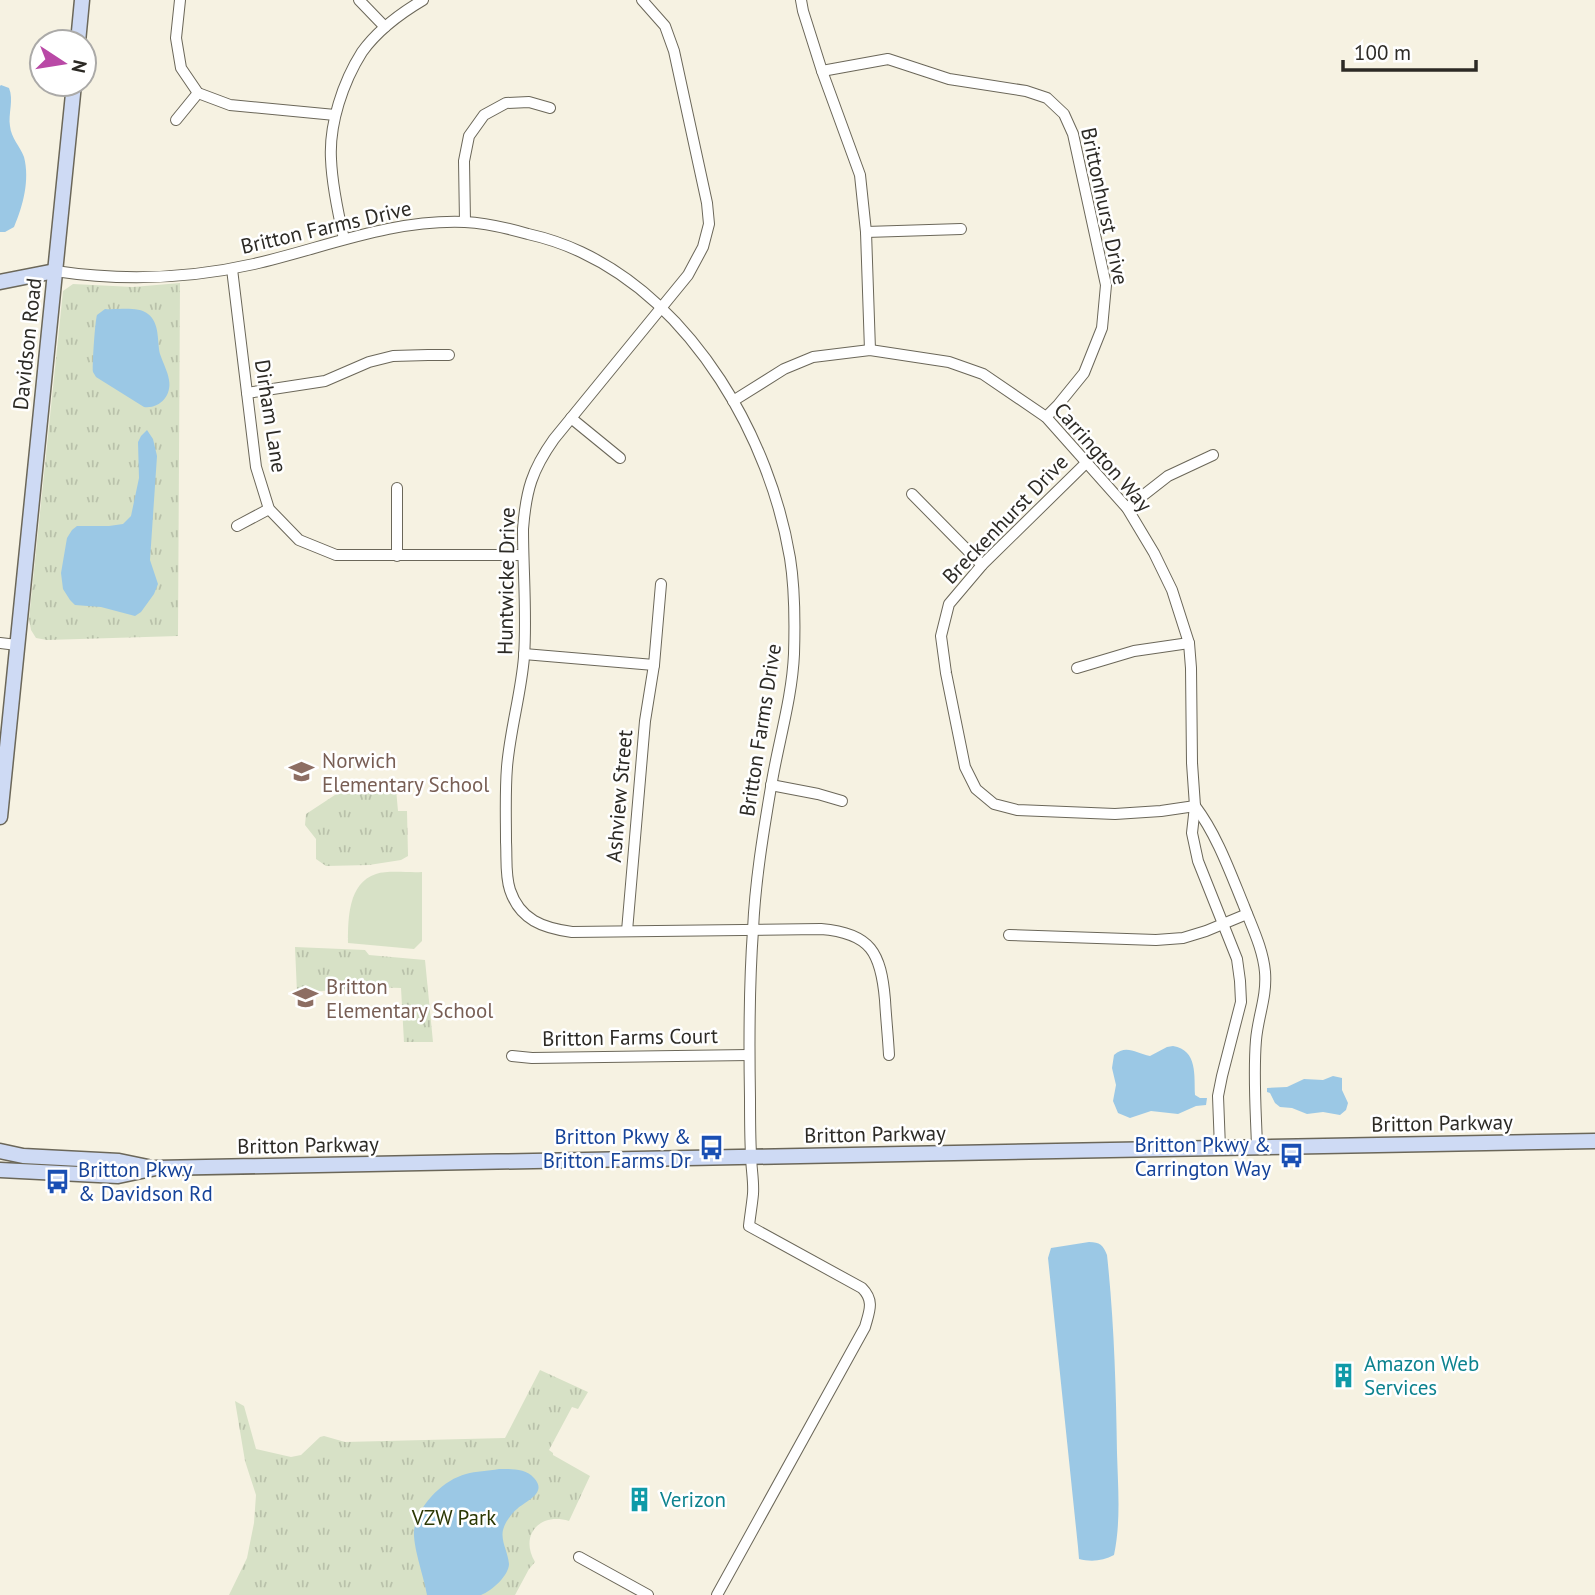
<svg xmlns="http://www.w3.org/2000/svg" width="1595" height="1595" font-family="'PT Sans',sans-serif">
<style>
.grass{fill:url(#grass-tufts)}
.garden{fill:#d7e1c6}
.water{fill:#9bc8e5}
.lines{fill:none;stroke-linecap:round;stroke-linejoin:round}
.street-casing{stroke:#6b6759;stroke-width:12}
.secondary-casing{stroke:#6b6759;stroke-width:17}
.street{stroke:#fff;stroke-width:10}
.secondary{stroke:#cedaf4;stroke-width:14}
.labels{text-anchor:middle;dominant-baseline:central;stroke-width:5;stroke-linejoin:round;paint-order:stroke}
.street-label{font-size:21px;fill:#2c2a25;stroke:#fff}
.education-label{font-size:21px;fill:#785e54;stroke:#fff;text-anchor:start}
.transit-label{font-size:21px;fill:#164399;stroke:#fff;text-anchor:end}
.culture-label{font-size:21px;fill:#0d838f;stroke:#fff;text-anchor:start}
.park-label{font-size:21px;fill:#2b3804;stroke:#fff}
</style>
<defs>
<pattern id="grass-tufts" width="24" height="20" patternUnits="userSpaceOnUse" patternTransform="scale(1.75)"><rect width="24" height="20" fill="#d7e1c6"/><path d="M3 7l-1-3M5 7V3M7 7l1-3M15 17l-1-3M17 17v-4M19 17l1-3" fill="none" stroke="#b9c1aa"/></pattern>
</defs>
<rect width="100%" height="100%" fill="#f6f2e2"/>
<g class="grass">
<path d="M180,283L178,636L47,640L36,638L31,630L29,619L63,291L73,284L133,287Z"/>
<path d="M396,789L398,811H407L408,856L401,860L369,865L326,866L316,859V839L305,825L306,814L338,793L347,790Z"/>
<path d="M295,947L365,950L369,955L425,960L433,1042H404L401,988L371,987L297,993Z"/>
<path d="M540,1370L588,1392L578,1409L572,1407L549,1450L553,1453V1455L590,1476L569,1521C540,1512 519,1535 535,1562L529,1569L515,1595H229L247,1558L254,1523L256,1495L245,1461L235,1401L244,1406L256,1449L291,1457L301,1455L320,1437L324,1436L345,1442L505,1438Z"/>
</g>
<path class="garden" d="M422,872V941L414,949L348,943C348,919 348,883 376,874C388,870 409,873 422,872Z"/>
<g class="water">
<path d="M1,85L9,88C14,100 8,114 10,126C11,138 20,146 24,157C30,180 23,206 14,227L5,232H0V86Z"/>
<path d="M105,309C118,310 138,306 148,314C160,323 157,341 160,354C163,363 168,372 169,380C172,396 159,409 144,407L96,377C95,375 94,374 93,372C92,367 95,321 97,315Z"/>
<path d="M147,430L153,439L157,456L150,560L158,584L154,594L141,612L135,616L101,607L75,605L70,600L63,589L61,573L67,538L72,530L77,526H109L123,524L131,516L139,478L138,442L141,436Z"/>
<path d="M1173,1046C1198,1050 1194,1076 1195,1095L1200,1098H1207L1206,1105L1196,1106L1178,1114L1151,1111L1130,1118L1118,1113L1113,1101L1116,1085L1112,1068L1114,1055C1126,1044 1136,1053 1150,1056L1167,1047Z"/>
<path d="M1333,1076L1342,1078V1090L1348,1103L1346,1110L1340,1115L1323,1112L1307,1114L1292,1108L1280,1107L1275,1103L1270,1093L1267,1092V1088L1287,1087L1304,1079L1323,1080Z"/>
<path d="M1089,1242C1100,1242 1103,1245 1107,1255C1114,1320 1116,1387 1117,1453C1118,1487 1121,1522 1114,1555C1103,1561 1091,1562 1079,1559L1078,1547L1048,1258L1051,1248Z"/>
<path d="M499,1469C510,1469 526,1468 534,1478C548,1493 526,1501 517,1509C512,1513 506,1521 504,1527C499,1539 508,1551 509,1564C509,1575 492,1591 481,1595C474,1595 438,1595 427,1595C424,1577 413,1548 414,1531C417,1506 443,1480 466,1474C476,1471 488,1471 499,1469Z"/>
</g>
<g class="lines">
<defs>
<g id="street">
<path d="M180,0L176,38L181,68L198,93L230,105L335,115"/>
<path d="M359,0L385,27"/>
<path d="M642,0L665,26L674,51L707,203L709,224L703,247L688,275L554,439C532,470 526,490 523,529C523,571 527,615 524,657C521,694 510,730 507,767C505,792 506,817 506,842C507,858 505,875 510,890C520,920 543,928 572,932L821,929C871,933 881,953 885,1000C886,1018 888,1036 889,1055"/>
<path d="M801,0L803,11L822,71L860,175L866,232L870,350"/>
<path d="M822,71L888,59L949,79L1026,91L1047,98L1064,114L1073,134L1106,285L1102,328L1084,373L1058,405L1046,417"/>
<path d="M176,120L198,93"/>
<path d="M465,222L464,161L469,136L484,115L506,103L529,102L550,108"/>
<path d="M866,232L961,229"/>
<path d="M344,239C338,213 332,186 331,159C329,124 343,82 362,52C377,31 401,13 423,0"/>
<path d="M232,269L256,467L269,509L299,540L336,555H523"/>
<path d="M55,271C121,281 188,279 254,264C324,248 391,219 465,222C486,223 507,228 528,234C546,238 564,244 581,252C694,305 770,438 790,558C795,589 795,622 794,654C792,699 778,743 771,787C763,834 755,883 753,930C749,986 749,1043 750,1098C750,1117 750,1136 751,1154C751,1168 754,1181 753,1194C752,1205 750,1216 749,1226L862,1288C875,1301 869,1312 865,1327L717,1595"/>
<path d="M247,393L325,381L369,362L393,356L428,355H449"/>
<path d="M733,401L784,369L813,357L870,350L949,362L983,374L1046,417L1127,508L1154,553L1172,590L1189,643L1191,668L1192,763L1195,806L1192,833L1198,861L1237,959L1240,981L1241,1002L1222,1076L1218,1096L1220,1148"/>
<path d="M571,418L620,458"/>
<path d="M1086,463L982,565L949,604L941,636L946,673L965,767L976,789L994,804L1017,810L1115,814L1161,811L1195,806"/>
<path d="M397,488V556"/>
<path d="M912,494L982,565"/>
<path d="M1127,508L1168,476L1213,455"/>
<path d="M237,526L269,509"/>
<path d="M0,643L17,645"/>
<path d="M524,654L654,665"/>
<path d="M1077,668L1134,651L1189,643"/>
<path d="M771,785L818,794L842,801"/>
<path d="M1195,806C1217,835 1230,872 1244,906C1252,927 1263,949 1265,972C1267,997 1258,1016 1256,1040C1253,1076 1256,1112 1257,1147"/>
<path d="M627,931L645,721L654,665L661,584"/>
<path d="M1009,935L1156,940L1183,938L1206,931L1247,914"/>
<path d="M512,1056L532,1058L749,1055"/>
<path d="M579,1557L648,1595"/>
</g>
<g id="secondary">
<path d="M78,42L82,0"/>
<path d="M0,282L55,271"/>
<path d="M0,817L74,84"/>
<path d="M0,1151L23,1156L119,1161L148,1167"/>
<path d="M0,1170L118,1176L156,1168L1595,1141"/>
</g>
</defs>
<use href="#street" class="street-casing"/>
<use href="#secondary" class="secondary-casing"/>
<use href="#street" class="street"/>
<use href="#secondary" class="secondary"/>
</g>
<defs>
<symbol id="school-bare" viewBox="-9 -9 18 18"><path d="M0-5L7-2L0 1L-7-2ZM-4 1L0 2.5L4 1V4Q0 6-4 4Z" fill="#8d6e63" stroke="#fff" stroke-width="2.5" paint-order="stroke"/></symbol>
<symbol id="bus-bare" viewBox="-9 -9 18 18"><path d="M-5-6H5V4H4V6H2V4H-2V6H-4V4H-5ZM-3.5-4V0h7V-4ZM-3.5 1.2v1.5H-2V1.2ZM2 1.2v1.5H3.5V1.2Z" fill="#1a4fb4" stroke="#fff" stroke-width="2.5" paint-order="stroke"/></symbol>
<symbol id="building-bare" viewBox="-9 -9 18 18"><path d="M-4-6H4V6H1V3H-1V6H-4ZM-2.5-4.3h1.7v1.8h-1.7ZM.8-4.3h1.7v1.8H.8ZM-2.5-1h1.7V.8h-1.7ZM.8-1h1.7V.8H.8Z" fill="#0f9aa8" stroke="#fff" stroke-width="2.5" paint-order="stroke"/></symbol>
</defs>
<g fill-rule="evenodd">
<use href="#school-bare" x="284" y="754" width="35" height="35"/>
<use href="#school-bare" x="288" y="980" width="35" height="35"/>
<use href="#bus-bare" x="694" y="1130" width="35" height="35"/>
<use href="#bus-bare" x="1274" y="1138" width="35" height="35"/>
<use href="#bus-bare" x="40" y="1164" width="35" height="35"/>
<use href="#building-bare" x="1326" y="1358" width="35" height="35"/>
<use href="#building-bare" x="622" y="1482" width="35" height="35"/>
</g>
<g class="labels">
<g class="street-label">
<text transform="translate(1105 206) rotate(78)">Brittonhurst Drive</text>
<text transform="translate(326 227) rotate(-13)">Britton Farms Drive</text>
<text transform="translate(27 344) rotate(-84)">Davidson Road</text>
<text transform="translate(271 416) rotate(81)">Dirham Lane</text>
<text transform="translate(1103 457) rotate(49)">Carrington Way</text>
<text transform="translate(1005 519) rotate(-46)">Breckenhurst Drive</text>
<text transform="translate(506 581) rotate(-89)">Huntwicke Drive</text>
<text transform="translate(760 730) rotate(-81)">Britton Farms Drive</text>
<text transform="translate(619 796) rotate(-85)">Ashview Street</text>
<text transform="translate(630 1037) rotate(-1)">Britton Farms Court</text>
<text transform="translate(1442 1123) rotate(-1)">Britton Parkway</text>
<text transform="translate(875 1134) rotate(-1)">Britton Parkway</text>
<text transform="translate(308 1145) rotate(-1)">Britton Parkway</text>
</g>
<g class="education-label">
<text x="322" y="760">Norwich<tspan x="322" dy="24">Elementary School</tspan></text>
<text x="326" y="986">Britton<tspan x="326" dy="24">Elementary School</tspan></text>
</g>
<g class="transit-label">
<text x="691" y="1136">Britton Pkwy &amp;<tspan x="691" dy="24">Britton Farms Dr</tspan></text>
<text x="1271" y="1144">Britton Pkwy &amp;<tspan x="1271" dy="24">Carrington Way</tspan></text>
<text x="78" y="1169" text-anchor="start">Britton Pkwy<tspan x="78" dy="24">&amp; Davidson Rd</tspan></text>
</g>
<g class="culture-label">
<text x="1364" y="1363">Amazon Web<tspan x="1364" dy="24">Services</tspan></text>
<text x="660" y="1499">Verizon</text>
</g>
<g class="park-label">
<text x="454" y="1517">VZW Park</text>
</g>
</g>
<g transform="translate(63 63) rotate(102)"><circle r="33" fill="#ffffff" stroke="#abaaa8" stroke-width="2"/>
<path d="M0-5L12 26L0 18L-12 26Z" fill="#b949a6"/>
<text y="-10" font-size="19" font-weight="bold" text-anchor="middle" fill="#2c2a25">N</text>
</g>
<path d="M1343 60v10h133v-10" fill="none" stroke="#2c2a25" stroke-width="3.5"/>
<text x="1354" y="60" font-size="21" fill="#2c2a25" stroke="#ffffff" stroke-width="5" paint-order="stroke">100 m</text>
</svg>
